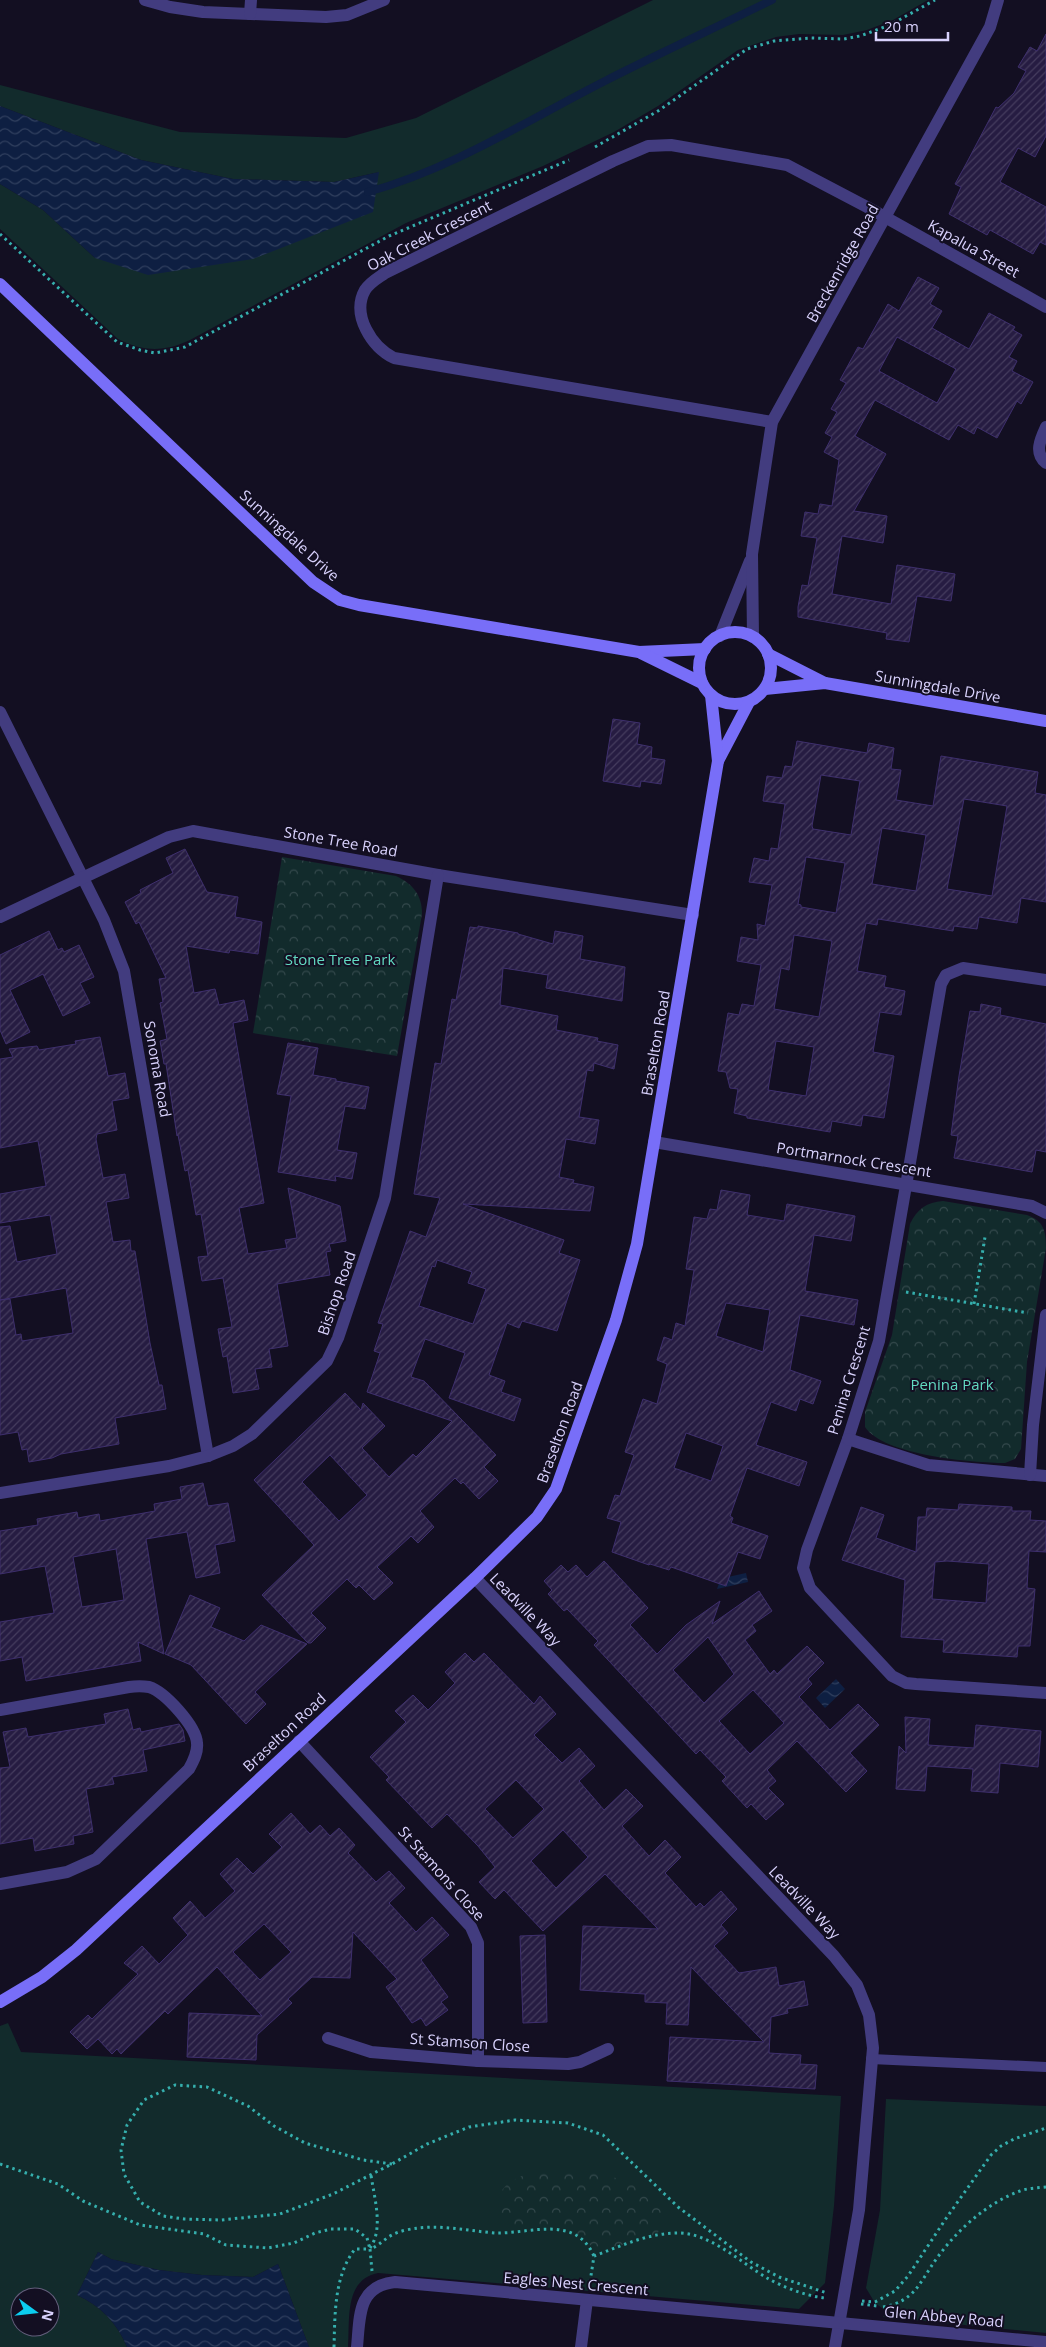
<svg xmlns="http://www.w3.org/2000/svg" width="1046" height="2347" font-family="'Open Sans',sans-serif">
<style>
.grass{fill:#122b2c;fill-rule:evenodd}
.park{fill:url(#park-crowns)}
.water{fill:url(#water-waves)}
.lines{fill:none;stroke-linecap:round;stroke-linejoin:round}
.stream{stroke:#0e1f42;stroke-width:8}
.building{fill:url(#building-hatch);stroke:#3e2f6d;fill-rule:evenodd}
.path{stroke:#35afad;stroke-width:3;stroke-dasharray:2.5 4;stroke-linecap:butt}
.lane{stroke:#423c7f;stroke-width:10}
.street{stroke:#423c7f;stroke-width:12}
.secondary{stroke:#786ef8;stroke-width:12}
.labels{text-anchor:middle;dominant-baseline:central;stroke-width:4;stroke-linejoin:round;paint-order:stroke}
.street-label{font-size:15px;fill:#d9d2fd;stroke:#130f22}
.park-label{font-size:15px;fill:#62d9c1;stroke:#130f22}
</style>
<defs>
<pattern id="park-crowns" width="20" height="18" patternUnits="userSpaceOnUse" patternTransform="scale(1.25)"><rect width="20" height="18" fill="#122b2c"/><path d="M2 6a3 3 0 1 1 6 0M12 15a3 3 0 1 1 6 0" fill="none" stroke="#34494c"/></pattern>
<pattern id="water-waves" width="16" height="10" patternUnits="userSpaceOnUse" patternTransform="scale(1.25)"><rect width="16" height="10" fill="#0e1f42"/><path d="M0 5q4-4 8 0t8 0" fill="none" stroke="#303f5e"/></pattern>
<pattern id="building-hatch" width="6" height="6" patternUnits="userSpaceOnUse" patternTransform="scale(1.25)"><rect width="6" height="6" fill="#261c42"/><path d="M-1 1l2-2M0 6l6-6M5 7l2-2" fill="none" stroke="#453c5e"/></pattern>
</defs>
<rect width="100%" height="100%" fill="#130f22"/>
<g class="grass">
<path d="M653,0H928L893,20L867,30L843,35L799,34L776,37L738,50L658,106L614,132L543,166L406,223L190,340C165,352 143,352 118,339L0,229V184L43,210L95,258L379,172L334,182L233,179L141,160L0,106V85L180,132L346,138L416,118Z"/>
<path d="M8,2023L21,2052L841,2096L834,2206L825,2283L799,2309L378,2273C344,2280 350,2319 348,2347H309L278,2264L253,2277L202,2275L159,2270L111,2259L98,2252L77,2295C101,2306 117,2323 127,2347H0V2026ZM20,2297H50V2327H20Z"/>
<path d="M886,2099L1046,2106V2333L883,2317L886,2311L875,2303L866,2288L880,2210Z"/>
</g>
<g class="park">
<path d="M282,857L396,876C413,884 422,895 422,914L397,1056L253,1033Z"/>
<path d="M943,1201L1027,1215C1044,1221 1046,1231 1046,1248L1027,1362L1021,1449L1015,1459L1005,1463C973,1463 883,1455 865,1427V1412L892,1335L910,1224C917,1209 927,1202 943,1201Z"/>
<path d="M569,2169C592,2170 660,2184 663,2213C664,2220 660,2228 657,2235L636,2239L606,2252L596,2249L576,2235L558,2230L516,2231C485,2204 498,2181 534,2172C545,2169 558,2169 569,2169Z"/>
</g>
<g class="water">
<path d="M0,106L141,160L233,179L334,182L379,172L373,212L253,259L148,275L95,258L43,210L0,184Z"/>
<path d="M746,1573L748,1582L717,1589L722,1575L728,1577Z"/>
<path d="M836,1679L845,1689L825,1708L816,1698Z"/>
<path d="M98,2252L111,2259L159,2270L202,2275L253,2277L278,2264L309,2347H127C117,2323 101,2306 77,2295Z"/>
</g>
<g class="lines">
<path class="stream" d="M368,192C452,169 528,120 605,81C660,53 717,27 772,0"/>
</g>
<g class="building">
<path d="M1046,34V136L1035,157L1018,148L1000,182L1046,207V245L1040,242L1033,254L990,230L987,235L949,214L961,187L955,184L966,164L996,107L998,108L1014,93L1026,71L1018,67L1030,47L1037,51Z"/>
<path d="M918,277L939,288L930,304L942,311L932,328L969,349L989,313L1015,327L1013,330L1022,335L1009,357L1017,361L1012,371L1033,382L1021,404L1017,401L997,438L977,427L974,434L958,425L949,440L875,400L855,436L886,454L854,511L887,516L883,543L842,536L832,594L891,604L897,565L955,574L951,601L917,596L909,642L886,639L887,633L798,617V607L802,585L808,586L817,538L801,536L805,512L818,514L820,504L832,506L839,460L824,452L832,437L825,433L837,412L831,409L846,383L840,380L858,347L863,349L888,304L899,311ZM897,337L956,369L937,403L879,371Z"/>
<path d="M613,719L640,723L637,744L652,747L651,758L665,760L661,784L641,781L640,787L603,781Z"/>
<path d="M797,741L867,753L869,743L894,748L891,769L901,770L896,800L933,806L941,756L1038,772L1035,793L1046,795V902L1021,898L1017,923L979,917L977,929L954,926L953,931L878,919L877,925L866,923L857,971L886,976L884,987L905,991L901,1015L880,1012L873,1052L894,1056L884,1118L863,1115L861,1126L832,1121L830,1132L747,1118V1116L734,1113L738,1089L730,1088L726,1072L718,1071L728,1013L739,1015L742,1004L754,1006L761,965L737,961L741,937L758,940L757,924L765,926L772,885L749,882L754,858L769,861L771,848L778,849L785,804L763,801L767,776L782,778L785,766L792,767ZM821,775L860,781L851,835L813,829L812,826ZM964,799L1007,806L992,896L947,889ZM882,828L926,835L916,891L872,884ZM806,857L845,863L836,913L801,907V905L798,904ZM794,935L832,941L819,1017L774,1009L781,968L789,970ZM776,1041L814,1047L806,1096L768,1090Z"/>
<path d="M185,849L207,892L238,897L235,917L262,922L258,954L230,950L229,953L186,946L194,993L215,989L219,1005L244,1000L248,1020L233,1023L264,1203L239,1208L248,1254L287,1248L285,1240L297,1238L288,1188L340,1206L346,1241L329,1244L331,1251L326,1252L330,1275L277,1284L288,1346L269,1349L272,1367L255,1369L259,1389L233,1393L227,1356L223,1357L218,1329L232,1327L223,1278L202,1281L198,1257L208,1256L201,1214L196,1215L188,1170L185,1171L178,1135L177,1136L166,1064H164L160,1041L167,1039L160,1003L163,1002L159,979L166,978L139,922L136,924L125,902L141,893L140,890L173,873L166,858Z"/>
<path d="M478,926L518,933V934L553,944L555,931L583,936L580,959L625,967L622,1001L546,988L548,975L503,968L500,1005L558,1016L556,1030L598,1038L597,1041L618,1045L614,1069L594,1063L593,1071L587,1070L579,1117L599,1120L595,1144L566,1139L559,1177L574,1180L573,1183L594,1187L590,1211L463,1204L564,1240L559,1253L580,1260L557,1331L522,1321L519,1328L507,1323L489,1375L505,1381L501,1392L521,1399L514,1421L449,1398L465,1353L425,1339L411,1377L424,1381L496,1455L484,1467L498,1481L479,1499L463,1482L461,1484L455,1478L420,1511L434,1527L418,1543L411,1536L377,1567L393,1583L374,1600L359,1585L356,1588L347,1579L311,1613L326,1628L311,1643H308L262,1595L314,1545L254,1480L345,1393L361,1410L363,1403L385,1426L362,1448L389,1477L413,1454L416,1457L452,1421L367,1392L380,1353L374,1351L383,1324L378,1323L410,1231L426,1237L440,1198L414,1194L435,1063L441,1064L452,999L456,1000L470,927L478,928ZM437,1260L472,1272L468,1283L486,1289L473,1324L419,1306L432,1266L435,1267ZM330,1455L367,1495L339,1521L302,1482Z"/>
<path d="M49,931L58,950L62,948L64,952L79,945L94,977L80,983L90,1003L63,1016L43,974L10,990L30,1032L6,1044L0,1030V955Z"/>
<path d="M981,1004L1001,1008L1000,1015L1046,1024V1152L1036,1150L1032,1172L954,1158L958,1136L951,1135L959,1076L970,1011L980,1012Z"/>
<path d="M100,1037L108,1076L125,1073L129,1098L112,1101L117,1130L97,1134L96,1139L103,1178L125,1174L129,1198L106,1202L113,1242L130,1240L131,1251H135L150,1343L159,1385H162L166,1409L115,1418L119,1444L61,1454L52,1458L29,1462L27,1449L22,1450L18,1432L0,1435V1300L10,1299L16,1335L21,1334L22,1341L73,1333L66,1288L0,1300V1227L10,1226L17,1262L57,1254L50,1215L0,1223V1194L46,1186L38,1141L0,1148V1059L13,1057L9,1049L37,1046L39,1050L76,1044L75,1041Z"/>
<path d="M288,1043L318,1048L313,1075L336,1079V1081L369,1087L365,1109L345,1106L337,1150L357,1153L352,1179L335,1176L336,1181L278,1172L291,1096L277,1094Z"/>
<path d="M721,1190L750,1195L747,1215L784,1221L787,1204L855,1216L851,1241L814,1235L805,1291L858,1300L854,1325L800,1315L790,1370L821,1381L813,1404L800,1399L796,1411L771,1402L756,1445L807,1462L799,1486L747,1468L730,1516L733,1518L731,1523L768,1536L760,1559L738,1552L726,1586L671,1567L669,1570L650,1564L649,1565L612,1552L621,1522L607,1518L615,1495L620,1496L634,1455L625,1452L643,1399L657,1404L667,1364L657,1360L664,1337L672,1340L676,1323L685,1326L694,1270L686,1269L694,1217L707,1219L710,1209L717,1210ZM726,1303L770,1310L763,1352L716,1336ZM686,1433L723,1446L711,1481L674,1468Z"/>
<path d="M203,1483L208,1506L228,1503L235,1541L215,1545L220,1573L196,1578L187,1532L146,1539L164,1654L138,1642L141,1661L26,1681L22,1657L0,1661V1622L54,1613L45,1566L0,1574V1531L38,1525L37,1519L77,1512L78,1518L99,1514L100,1521L155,1511L154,1504L182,1499L180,1487ZM116,1549L124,1600L82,1607L73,1557Z"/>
<path d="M959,1504L1012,1507V1511H1031L1030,1520L1046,1521V1552L1029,1551L1027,1588L1035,1589L1030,1646H1018L1017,1657L943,1652L944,1640L901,1637L905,1580L842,1560L861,1507L884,1515L876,1538L916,1552L918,1517H926L927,1508L958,1510ZM947,1561L989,1564L986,1603L932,1599L935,1562Z"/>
<path d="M604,1561L648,1608L630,1625L657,1654L686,1625L720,1601L712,1624L759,1591L772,1611L752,1625L756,1631L745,1640L770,1674L774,1670L777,1674L807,1646L824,1663L808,1679L812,1684L799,1697L830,1730L858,1704L879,1725L850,1753L867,1771L846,1792L797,1741L767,1770L776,1781L768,1788L784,1804L766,1820L751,1804L747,1808L722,1781L726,1777L700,1750L696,1754L594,1645L598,1641L567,1609L564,1611L548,1594L552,1590L544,1581L561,1565L568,1572L576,1565L587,1577ZM708,1637L734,1674L704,1703L673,1670ZM753,1690L784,1723L750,1754L719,1721Z"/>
<path d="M190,1595L220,1608L211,1627L244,1641L261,1625L307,1644L255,1692L266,1704L246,1724L191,1665L165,1654Z"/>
<path d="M465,1653L474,1662L484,1653L534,1704L540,1696L556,1714L534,1735L562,1763L579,1748L595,1766L579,1781L604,1810L626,1789L643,1806L622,1826L649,1856L665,1840L681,1857L665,1873L696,1907L700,1903L704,1907L721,1891L737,1909L721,1925L728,1933L714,1946L739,1973L776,1967L779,1986L804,1981L808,2005L787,2009L788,2013L771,2017L769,2053L801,2055L800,2064L817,2065L815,2089L667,2081L670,2037L764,2042L691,1967L688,2025L666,2024L667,2003L645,2002V1994L580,1990L583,1926L658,1929L605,1874L543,1931L504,1890L495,1899L479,1882L495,1867L478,1846L447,1814L432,1828L386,1780L389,1777L370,1757L406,1722L395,1711L413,1695L428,1710L455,1683L445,1672ZM516,1780L544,1809L513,1838L485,1809ZM563,1830L588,1857L556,1888L531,1861Z"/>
<path d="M128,1709L133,1730L140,1728L141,1732L179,1724L183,1730L185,1741L143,1750L147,1771L112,1777L114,1784L86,1789L93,1832L73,1836L74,1844L35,1851L33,1838L0,1844V1768L10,1767L3,1732L26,1728L28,1737L106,1724L104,1714Z"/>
<path d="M905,1717L930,1719L928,1745L974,1748L976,1725L1041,1731L1038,1767L1000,1763L998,1793L971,1791L973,1769L927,1766L925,1791L896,1789L899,1746L906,1753Z"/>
<path d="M291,1813L310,1834L320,1825L330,1836L339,1828L355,1845L348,1853L376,1882L389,1871L405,1888L389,1903L416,1932L432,1917L449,1935L421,1960L448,1997L441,2002L448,2010L426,2026L421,2018L412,2023L386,1987L397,1979L353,1932L350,1978L312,1977L288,1999L292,2003L257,2035L256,2060L187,2057L189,2013L262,2016L217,1967L168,2014L165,2011L121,2054L117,2049L112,2054L98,2039L87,2049L70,2032L88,2015L92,2019L138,1974L124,1963L142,1946L159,1964L188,1935L173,1918L190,1901L205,1918L235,1891L220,1874L237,1858L253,1874L282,1847L269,1834ZM264,1924L291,1952L260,1980L233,1952Z"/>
<path d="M545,1935L547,2022L523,2023L520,1936Z"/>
</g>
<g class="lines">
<g class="path">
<path d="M595,147L658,111L747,49L774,41L811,38L844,39L860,36L890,25L935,0"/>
<path d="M0,234L117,342L140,350L155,353L185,347L389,236L569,160"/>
<path d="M906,1292L1028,1313"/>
<path d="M974,1304L985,1237"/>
<path d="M0,2164L58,2184L83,2201L140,2225L204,2234L226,2245L268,2248L294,2243L315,2233L331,2229H355L367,2238L370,2249"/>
<path d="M392,2164L363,2160L305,2143L274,2126L248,2106L207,2087L175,2085L144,2100L127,2125L121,2150L124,2174L140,2202L163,2216L184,2219L221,2220L280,2214L333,2194L380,2170L392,2164L427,2144L469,2127L515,2120L568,2123L603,2135L678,2207L751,2262L779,2277L827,2293"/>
<path d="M370,2248C384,2229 374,2197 371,2175"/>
<path d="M372,2271L370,2249C379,2246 384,2239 392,2235C399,2231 410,2229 418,2228C444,2225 469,2231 495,2233C530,2234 575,2214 594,2256"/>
<path d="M590,2282L594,2256C621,2246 646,2234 675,2233C708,2231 740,2262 767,2278C783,2287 806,2296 825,2298"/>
<path d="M862,2301L875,2302L895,2291L908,2276L947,2217L991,2155L1001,2146L1014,2139L1046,2128"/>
<path d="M861,2304L877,2306"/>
<path d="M883,2307C916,2301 920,2281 937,2258C957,2230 987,2203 1020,2191C1028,2188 1037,2188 1046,2187"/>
<path d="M334,2347C335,2314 334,2276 355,2249H370"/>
</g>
<path class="lane" d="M871,2059L1046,2067"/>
<g class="street">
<path d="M145,0L170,7L203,12L326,17L347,15L384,0"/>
<path d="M250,14L251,0"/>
<path d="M772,422L394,358C372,347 351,315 365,290C370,282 378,278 385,273L613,161L648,146L671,145L787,165L867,207L1046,307"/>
<path d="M1046,427C1040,440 1034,453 1046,463"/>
<path d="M720,636L750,561"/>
<path d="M753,637L752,554L772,422L990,27L998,0"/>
<path d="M0,712L104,920L124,971L208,1456"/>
<path d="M0,917L169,837L193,831L438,875L693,915"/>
<path d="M1046,980L963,968L946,975L941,984L879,1341L848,1439L807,1550L803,1568L810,1588L892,1676L906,1683L916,1684L1046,1693"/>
<path d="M654,1142L1032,1206L1046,1213"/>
<path d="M848,1439L928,1465L1046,1476"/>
<path d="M1030,1475L1033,1425L1046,1315"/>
<path d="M0,1493L169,1466L208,1456L233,1446L252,1434L327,1361L338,1338L385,1198L438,875"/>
<path d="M475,1578L834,1956L857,1985L869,2015L873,2048L859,2210L835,2347"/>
<path d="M0,1710L129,1687C136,1686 143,1686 149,1687C165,1692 196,1726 197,1743C198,1752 194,1760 189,1769L96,1859L67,1872L0,1884"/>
<path d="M299,1741L471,1927L478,1943V2061"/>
<path d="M328,2038L371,2052L478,2061L568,2064L580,2062L608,2049"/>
<path d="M357,2347C360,2317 357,2286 395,2282L1046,2342"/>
<path d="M581,2347L587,2300"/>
</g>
<g class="secondary">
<path d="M0,284L313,582L340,600L359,605L639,652L705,649"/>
<circle cx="735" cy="668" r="36"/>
<path d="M641,653L702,683"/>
<path d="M768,654L825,683"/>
<path d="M765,689L825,683L1046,721"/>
<path d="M718,761L749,702"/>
<path d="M0,2002L42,1977L76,1950L475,1578L537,1517L556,1489L616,1320L637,1244L718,761L711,695"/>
</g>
</g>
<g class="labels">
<g class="street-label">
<text transform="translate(429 235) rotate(-27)">Oak Creek Crescent</text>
<text transform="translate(974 248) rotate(29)">Kapalua Street</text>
<text transform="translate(842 263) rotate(-61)">Breckenridge Road</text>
<text transform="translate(290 535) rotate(42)">Sunningdale Drive</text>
<text transform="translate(938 686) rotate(10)">Sunningdale Drive</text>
<text transform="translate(341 841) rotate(10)">Stone Tree Road</text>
<text transform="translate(655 1043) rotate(-80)">Braselton Road</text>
<text transform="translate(158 1069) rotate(80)">Sonoma Road</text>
<text transform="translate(854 1159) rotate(9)">Portmarnock Crescent</text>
<text transform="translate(336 1293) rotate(-71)">Bishop Road</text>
<text transform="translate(848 1380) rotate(-73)">Penina Crescent</text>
<text transform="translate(559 1432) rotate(-70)">Braselton Road</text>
<text transform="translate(526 1609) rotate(46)">Leadville Way</text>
<text transform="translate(284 1732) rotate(-43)">Braselton Road</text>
<text transform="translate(442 1873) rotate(48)">St Stamons Close</text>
<text transform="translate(805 1902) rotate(46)">Leadville Way</text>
<text transform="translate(470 2042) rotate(4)">St Stamson Close</text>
<text transform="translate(576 2283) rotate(5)">Eagles Nest Crescent</text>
<text transform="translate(944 2316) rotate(5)">Glen Abbey Road</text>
</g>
<g class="park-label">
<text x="340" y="959">Stone Tree Park</text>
<text x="952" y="1384">Penina Park</text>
</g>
</g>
<g transform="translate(35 2312) rotate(105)"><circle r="24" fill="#130f22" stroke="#625d7a"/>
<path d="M0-4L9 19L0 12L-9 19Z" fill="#0ccdef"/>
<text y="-8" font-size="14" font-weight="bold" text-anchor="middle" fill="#d9d2fd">N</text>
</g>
<path d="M876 32v8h72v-8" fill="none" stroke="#d9d2fd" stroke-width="2.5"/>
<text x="884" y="32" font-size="15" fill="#d9d2fd" stroke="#130f22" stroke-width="4" paint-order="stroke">20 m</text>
</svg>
